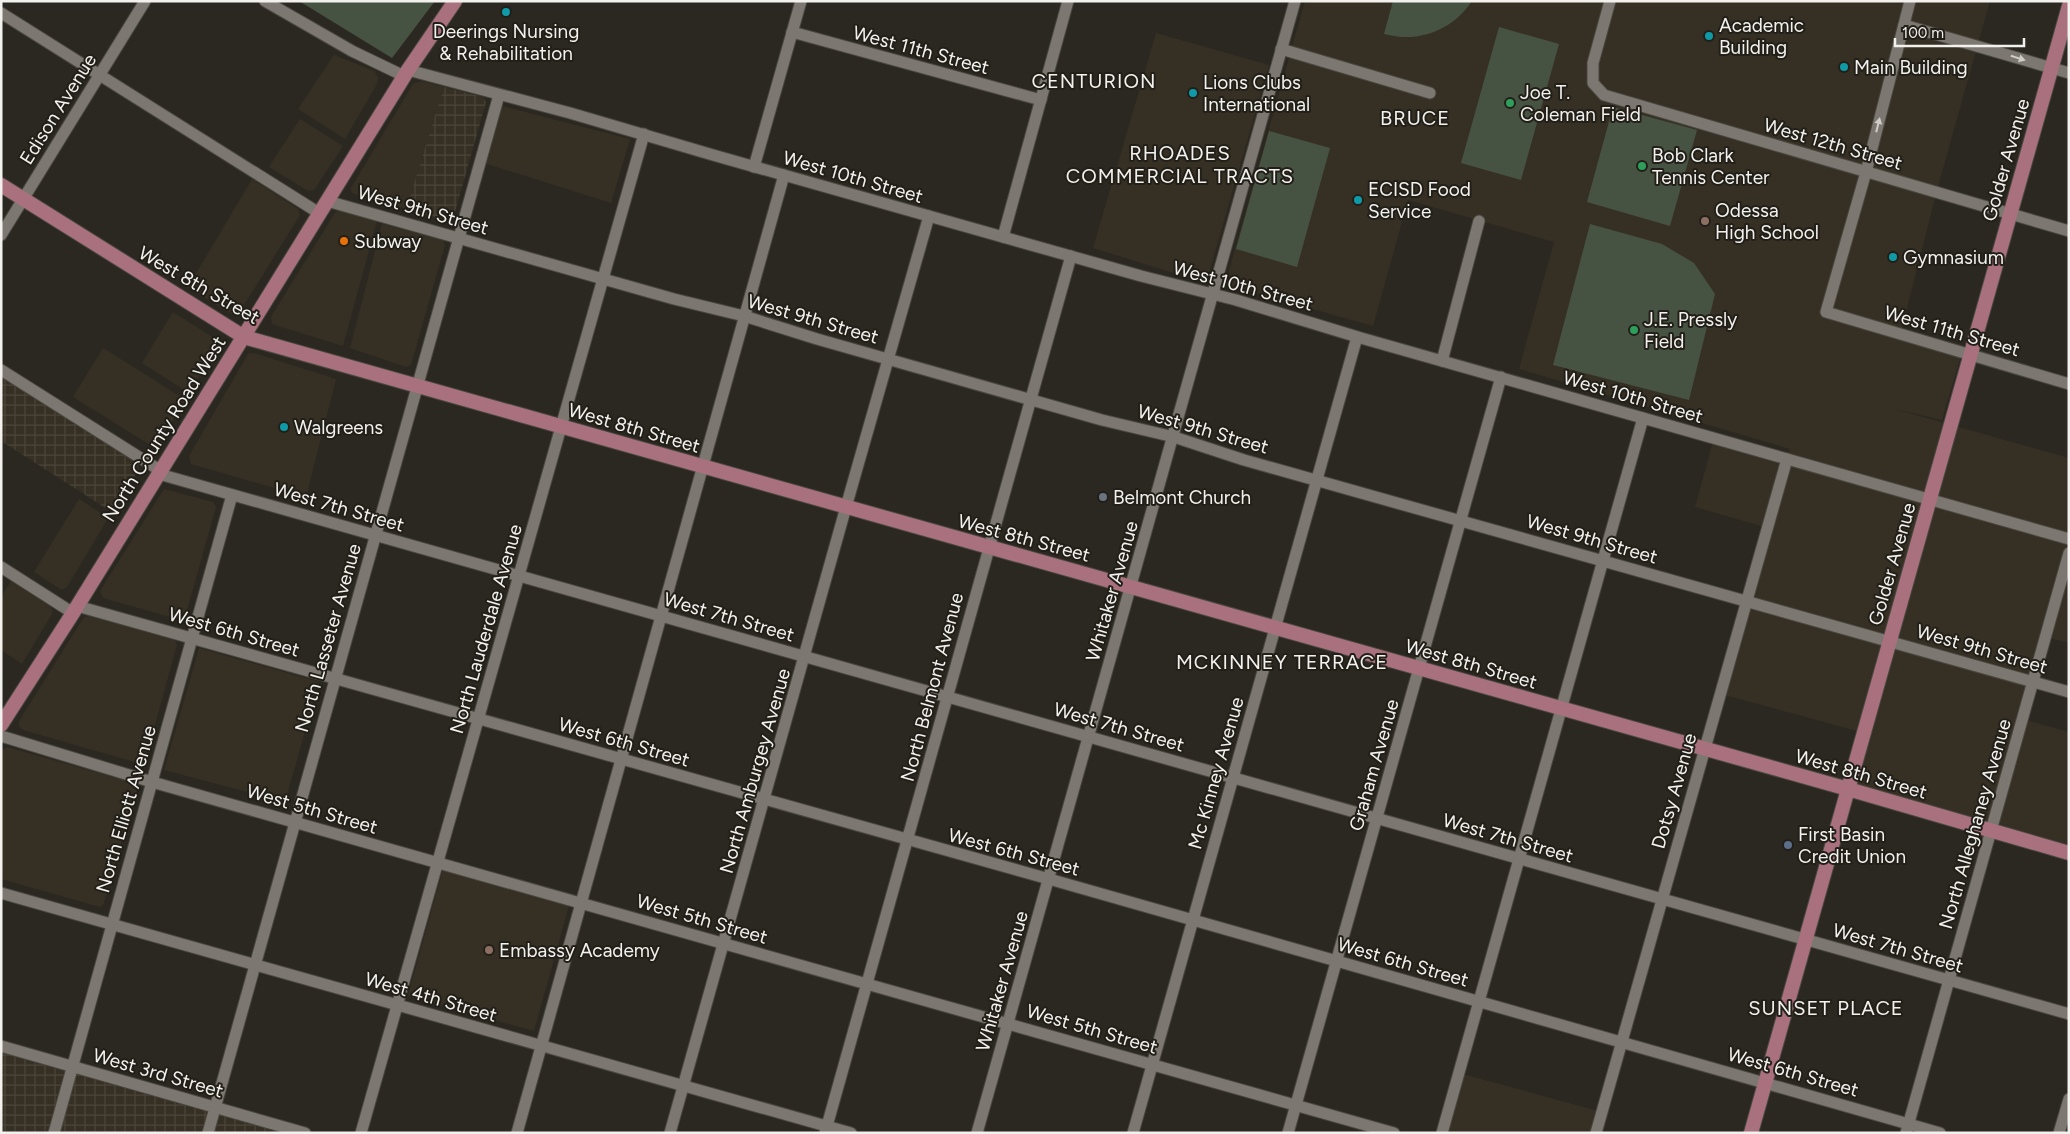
<svg xmlns="http://www.w3.org/2000/svg" width="2070" height="1134" font-family="Figtree,sans-serif">
<style>
.built{fill:#363024}
.industrial{fill:url(#industrial-grid)}
.park{fill:#475342}
.lines{fill:none;stroke-linecap:round;stroke-linejoin:round}
.minor-casing{stroke:#4a4741;stroke-width:13}
.major-casing{stroke:#4a4741;stroke-width:16}
.minor{stroke:#7c7871;stroke-width:11}
.major{stroke:#a9717e;stroke-width:14}
.oneway{fill:#cfcdc8}
.culture-dot{fill:#0f9aa8;stroke:#221f19;stroke-width:2}
.leisure-dot{fill:#2e9e5b;stroke:#221f19;stroke-width:2}
.education-dot{fill:#8d6e63;stroke:#221f19;stroke-width:2}
.food-dot{fill:#e8710a;stroke:#221f19;stroke-width:2}
.worship-dot{fill:#6b7280;stroke:#221f19;stroke-width:2}
.service-dot{fill:#5c6f8a;stroke:#221f19;stroke-width:2}
.labels{text-anchor:middle;dominant-baseline:central;stroke-width:4;stroke-linejoin:round;paint-order:stroke}
.poi-label{font-size:19px;fill:#f3f1ed;stroke:#221f19;text-anchor:start}
.street-label{font-size:19px;fill:#f3f1ed;stroke:#221f19}
.neighbourhood-label{font-size:20px;letter-spacing:1px;fill:#f3f1ed;stroke:#221f19}
</style>
<defs>
<pattern id="industrial-grid" width="8" height="8" patternUnits="userSpaceOnUse" patternTransform="scale(1.25)"><rect width="8" height="8" fill="#363024"/><path d="M0 4h8M4 0v8" fill="none" stroke="#4a4439"/></pattern>
</defs>
<rect width="100%" height="100%" fill="#2b2822"/>
<g class="built">
<path d="M1305,1H1990L1939,183L1900,335L1961,355L1942,420L1891,408L2069,458V643L2046,637L2022,719L2069,732V855L1847,792L1858,754L1871,757L1858,753L1864,733L1721,694L1768,528L1695,507L1714,438L1787,458L1790,449L1519,369L1554,242L1408,200L1373,326L1227,285L1226,281Z"/>
<path d="M1156,33L1269,65L1206,283L1093,248Z"/>
<path d="M334,55L374,71L378,78L377,84L345,139L298,109Z"/>
<path d="M421,81L444,87L406,209L352,193L351,188L413,84Z"/>
<path d="M502,106L630,139L611,203L484,163Z"/>
<path d="M300,119L343,146L314,190L308,191L269,167Z"/>
<path d="M252,179L298,209L300,215L239,313L233,315L188,287Z"/>
<path d="M339,210L377,221L343,346L272,324L271,317L335,213Z"/>
<path d="M382,224L443,240L445,245L411,365L406,367L350,348Z"/>
<path d="M173,312L214,338L217,346L189,393L142,363Z"/>
<path d="M103,348L186,400L155,448L73,397Z"/>
<path d="M254,353L336,379L306,497L191,464L189,456L248,354Z"/>
<path d="M164,489L213,502L216,507L184,621L103,598L100,591Z"/>
<path d="M79,499L108,518L67,587L62,590L34,572Z"/>
<path d="M11,581L50,606L53,612L22,664L1,650V597Z"/>
<path d="M89,616L174,640L177,645L145,761L141,764L23,730L19,726V721L84,617Z"/>
<path d="M199,648L319,682L285,802L164,770Z"/>
<path d="M7,747L134,783L137,788L103,905L100,907L1,879V750Z"/>
<path d="M443,869L569,905L534,1031L408,996Z"/>
<path d="M1459,1073L1602,1112L1596,1133H1442Z"/>
</g>
<g class="industrial">
<path d="M444,87L483,97L486,102L453,219L449,222L406,209Z"/>
<path d="M1,377L137,463L139,469L112,512L1,441Z"/>
<path d="M1,1045L72,1067L317,1133H1Z"/>
</g>
<g class="park">
<path d="M299,1H435L392,58Z"/>
<path d="M1393,1H1472C1457,24 1431,38 1404,37C1397,37 1391,35 1384,34Z"/>
<path d="M1499,27L1559,44L1521,180L1461,163Z"/>
<path d="M1613,107L1697,130L1670,226L1587,202Z"/>
<path d="M1269,131L1330,148L1297,267L1236,249Z"/>
<path d="M1590,224L1662,244L1694,263L1715,294L1689,400L1553,365Z"/>
</g>
<g class="lines">
<defs>
<g id="minor">
<path d="M265,1L352,51L404,76"/>
<path d="M1610,1L1593,63V83L1604,95L2069,231"/>
<path d="M1910,1L1866,172L1826,312L2069,384"/>
<path d="M1,13L319,213"/>
<path d="M1904,25L2069,73"/>
<path d="M792,32L1041,100"/>
<path d="M1281,49L1430,93"/>
<path d="M408,70L570,113L713,155L1141,276L1236,300L1361,338L2069,539"/>
<path d="M754,167L801,1"/>
<path d="M327,201L674,299L744,316L817,339L1102,420L1174,437L1244,460L2069,692"/>
<path d="M1,235L145,1"/>
<path d="M1003,237L1068,1"/>
<path d="M1442,361L1479,221"/>
<path d="M1,370L161,471"/>
<path d="M159,474L2069,1014"/>
<path d="M1,567L73,613"/>
<path d="M77,606L1049,879L1940,1133"/>
<path d="M1,736L152,782L1394,1133"/>
<path d="M1,893L851,1133"/>
<path d="M1,1046L305,1133"/>
<path d="M54,1133L232,495"/>
<path d="M208,1133L499,95"/>
<path d="M361,1133L644,134"/>
<path d="M517,1133L784,175"/>
<path d="M670,1133L846,507L929,216"/>
<path d="M825,1133L1071,256"/>
<path d="M977,1133L1295,1"/>
<path d="M1133,1133L1357,337"/>
<path d="M1288,1133L1501,377"/>
<path d="M1442,1133L1643,418"/>
<path d="M1596,1133L1787,459"/>
<path d="M1906,1133L2069,553"/>
<path d="M2059,1133L2069,1099"/>
</g>
<g id="major">
<path d="M1,185L244,337L1848,789L2069,853"/>
<path d="M1,725L73,613L408,70L455,1"/>
<path d="M1751,1133L2069,6"/>
</g>
</defs>
<use href="#minor" class="minor-casing"/>
<use href="#major" class="major-casing"/>
<use href="#minor" class="minor"/>
<use href="#major" class="major"/>
</g>
<defs><path id="oneway-solid" d="M-6-.8H1V-3.2L6.5 0L1 3.2V.8H-6Z" transform="scale(1.25)"/></defs>
<g class="oneway">
<use href="#oneway-solid" transform="translate(2018 58) rotate(17)"/>
<use href="#oneway-solid" transform="translate(1878 125) rotate(-76)"/>
</g>
<g class="culture-dot">
<circle cx="506" cy="12" r="5"/>
<circle cx="1709" cy="36" r="5"/>
<circle cx="1844" cy="67" r="5"/>
<circle cx="1193" cy="93" r="5"/>
<circle cx="1358" cy="200" r="5"/>
<circle cx="1893" cy="257" r="5"/>
<circle cx="284" cy="427" r="5"/>
</g>
<g class="leisure-dot">
<circle cx="1510" cy="103" r="5"/>
<circle cx="1642" cy="166" r="5"/>
<circle cx="1634" cy="330" r="5"/>
</g>
<g class="education-dot">
<circle cx="1705" cy="221" r="5"/>
<circle cx="489" cy="950" r="5"/>
</g>
<circle class="food-dot" cx="344" cy="241" r="5"/>
<circle class="worship-dot" cx="1103" cy="497" r="5"/>
<circle class="service-dot" cx="1788" cy="845" r="5"/>
<g class="labels">
<g class="poi-label">
<text x="1719" y="25">Academic<tspan x="1719" dy="22">Building</tspan></text>
<text x="506" y="31" text-anchor="middle">Deerings Nursing<tspan x="506" dy="22">&amp; Rehabilitation</tspan></text>
<text x="1854" y="67">Main Building</text>
<text x="1203" y="82">Lions Clubs<tspan x="1203" dy="22">International</tspan></text>
<text x="1520" y="92">Joe T.<tspan x="1520" dy="22">Coleman Field</tspan></text>
<text x="1652" y="155">Bob Clark<tspan x="1652" dy="22">Tennis Center</tspan></text>
<text x="1368" y="189">ECISD Food<tspan x="1368" dy="22">Service</tspan></text>
<text x="1715" y="210">Odessa<tspan x="1715" dy="22">High School</tspan></text>
<text x="354" y="241">Subway</text>
<text x="1903" y="257">Gymnasium</text>
<text x="1644" y="319">J.E. Pressly<tspan x="1644" dy="22">Field</tspan></text>
<text x="294" y="427">Walgreens</text>
<text x="1113" y="497">Belmont Church</text>
<text x="1798" y="834">First Basin<tspan x="1798" dy="22">Credit Union</tspan></text>
<text x="499" y="950">Embassy Academy</text>
</g>
<g class="street-label">
<text transform="translate(921 50) rotate(15)">West 11th Street</text>
<text transform="translate(58 109) rotate(-58)">Edison Avenue</text>
<text transform="translate(1833 144) rotate(16)">West 12th Street</text>
<text transform="translate(2006 160) rotate(-74)">Golder Avenue</text>
<text transform="translate(853 177) rotate(16)">West 10th Street</text>
<text transform="translate(423 210) rotate(16)">West 9th Street</text>
<text transform="translate(199 285) rotate(30)">West 8th Street</text>
<text transform="translate(1243 286) rotate(15)">West 10th Street</text>
<text transform="translate(813 319) rotate(16)">West 9th Street</text>
<text transform="translate(1952 331) rotate(16)">West 11th Street</text>
<text transform="translate(1633 397) rotate(16)">West 10th Street</text>
<text transform="translate(634 428) rotate(16)">West 8th Street</text>
<text transform="translate(164 429) rotate(-58)">North County Road West</text>
<text transform="translate(1203 429) rotate(16)">West 9th Street</text>
<text transform="translate(339 507) rotate(16)">West 7th Street</text>
<text transform="translate(1024 538) rotate(15)">West 8th Street</text>
<text transform="translate(1592 539) rotate(16)">West 9th Street</text>
<text transform="translate(1892 564) rotate(-74)">Golder Avenue</text>
<text transform="translate(1112 591) rotate(-74)">Whitaker Avenue</text>
<text transform="translate(729 617) rotate(16)">West 7th Street</text>
<text transform="translate(486 629) rotate(-74)">North Lauderdale Avenue</text>
<text transform="translate(234 632) rotate(16)">West 6th Street</text>
<text transform="translate(328 638) rotate(-74)">North Lasseter Avenue</text>
<text transform="translate(1982 649) rotate(16)">West 9th Street</text>
<text transform="translate(1471 664) rotate(16)">West 8th Street</text>
<text transform="translate(932 687) rotate(-75)">North Belmont Avenue</text>
<text transform="translate(1119 727) rotate(16)">West 7th Street</text>
<text transform="translate(624 742) rotate(16)">West 6th Street</text>
<text transform="translate(1374 765) rotate(-74)">Graham Avenue</text>
<text transform="translate(755 771) rotate(-74)">North Amburgey Avenue</text>
<text transform="translate(1216 773) rotate(-74)">Mc Kinney Avenue</text>
<text transform="translate(1861 774) rotate(16)">West 8th Street</text>
<text transform="translate(1674 791) rotate(-74)">Dotsy Avenue</text>
<text transform="translate(126 809) rotate(-74)">North Elliott Avenue</text>
<text transform="translate(312 809) rotate(16)">West 5th Street</text>
<text transform="translate(1975 824) rotate(-74)">North Alleghaney Avenue</text>
<text transform="translate(1508 838) rotate(16)">West 7th Street</text>
<text transform="translate(1014 852) rotate(15)">West 6th Street</text>
<text transform="translate(702 919) rotate(16)">West 5th Street</text>
<text transform="translate(1898 948) rotate(16)">West 7th Street</text>
<text transform="translate(1403 962) rotate(16)">West 6th Street</text>
<text transform="translate(1002 981) rotate(-74)">Whitaker Avenue</text>
<text transform="translate(431 997) rotate(16)">West 4th Street</text>
<text transform="translate(1092 1029) rotate(16)">West 5th Street</text>
<text transform="translate(1793 1072) rotate(16)">West 6th Street</text>
<text transform="translate(158 1073) rotate(16)">West 3rd Street</text>
</g>
<g class="neighbourhood-label">
<text x="1094" y="81">CENTURION</text>
<text x="1415" y="118">BRUCE</text>
<text x="1180" y="153">RHOADES<tspan x="1180" dy="23">COMMERCIAL TRACTS</tspan></text>
<text x="1282" y="662">MCKINNEY TERRACE</text>
<text x="1826" y="1008">SUNSET PLACE</text>
</g>
</g>
<rect width="2070" height="1134" fill="none" stroke="#f3f1ed" stroke-width="5"/>
<path d="M1895 38v8h129v-8" fill="none" stroke="#f3f1ed" stroke-width="2.5"/>
<text x="1902" y="38" font-size="15" fill="#f3f1ed" stroke="#221f19" stroke-width="4" paint-order="stroke">100 m</text>
</svg>
